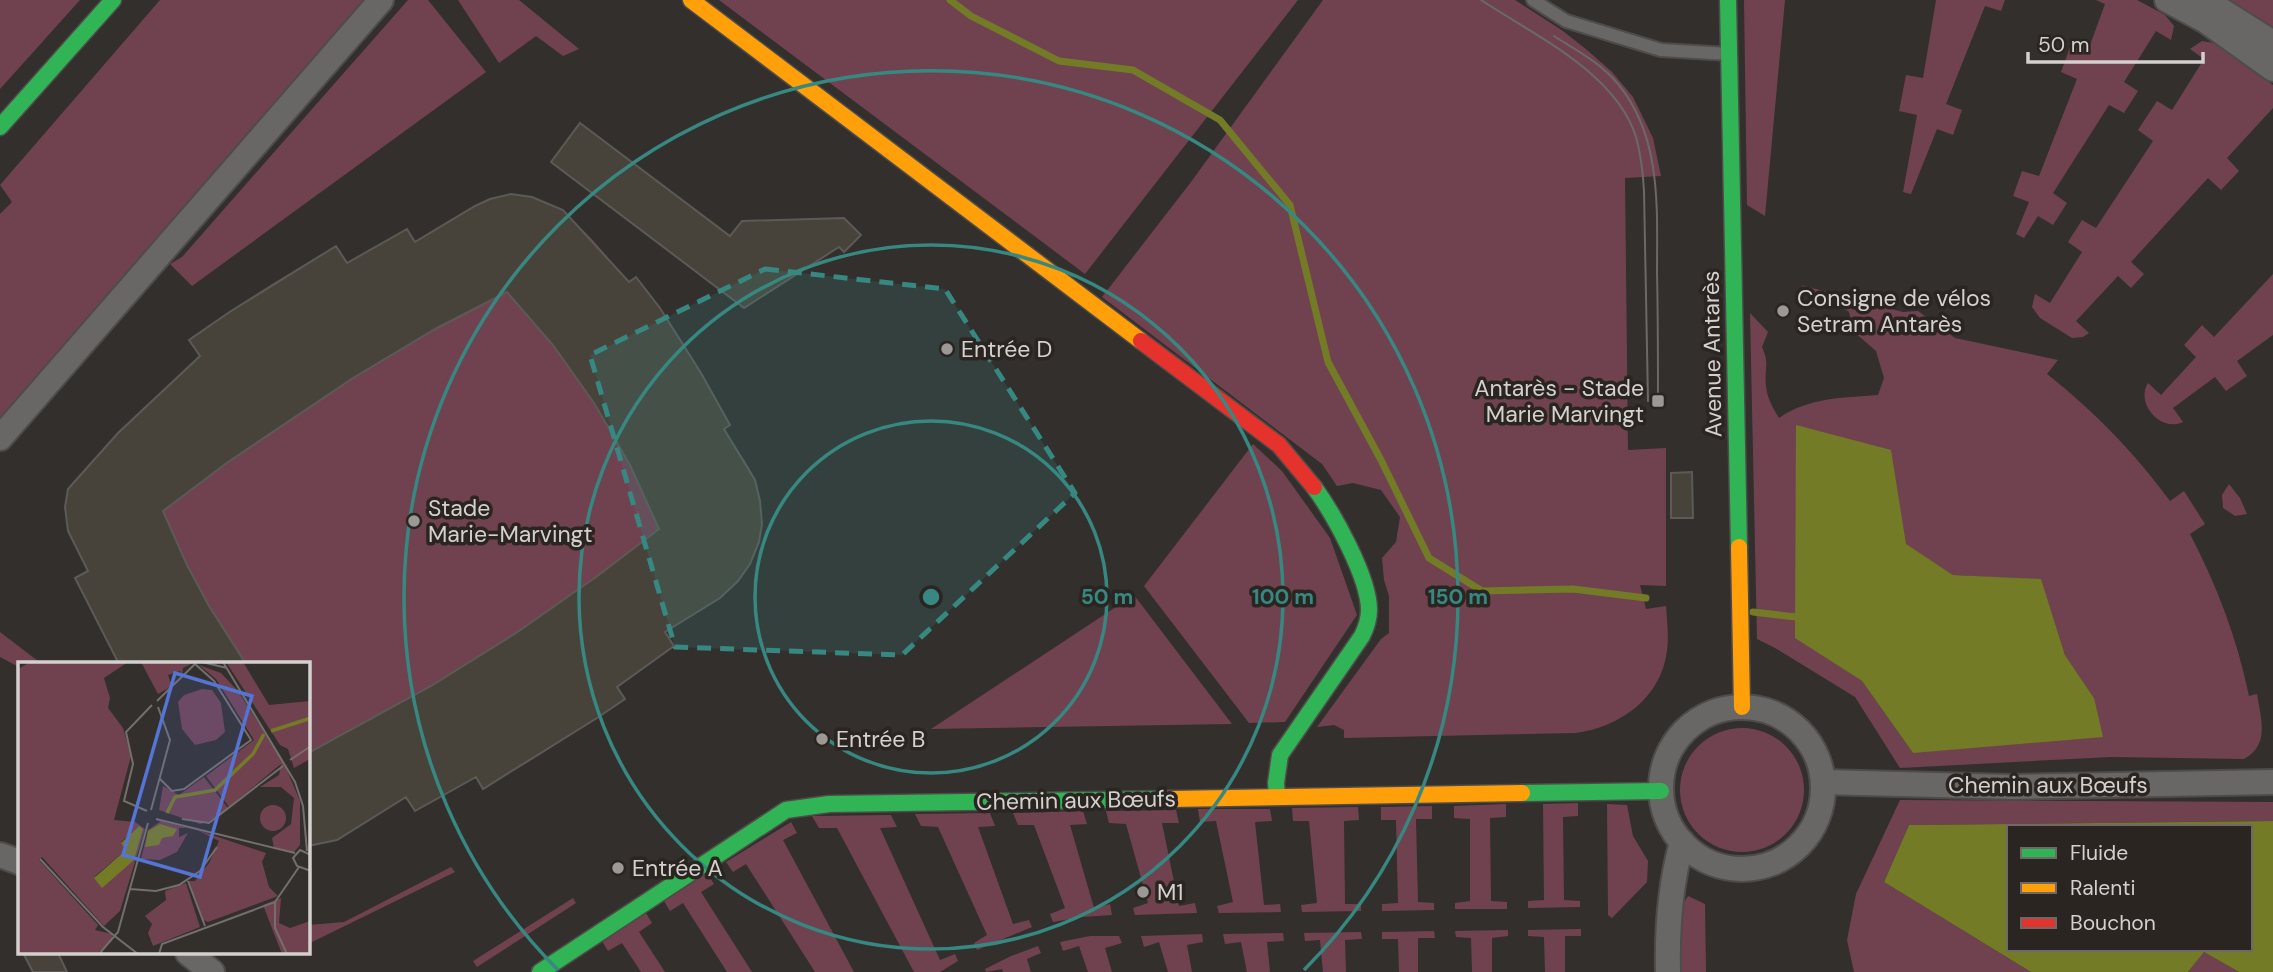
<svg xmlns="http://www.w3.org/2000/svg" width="2273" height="972" font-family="'DM Sans',sans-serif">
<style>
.green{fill:#704250;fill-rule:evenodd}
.water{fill:#747b26;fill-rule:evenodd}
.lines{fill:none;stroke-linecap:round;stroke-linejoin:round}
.stream{stroke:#747b26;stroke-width:7}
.building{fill:#48433a;stroke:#5c5a57;stroke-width:2}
.lane-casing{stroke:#4e4c4a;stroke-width:16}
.street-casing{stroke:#4e4c4a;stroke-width:28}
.fast-casing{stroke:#4e4c4a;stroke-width:19}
.slow-casing{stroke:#4e4c4a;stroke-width:19}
.jam-casing{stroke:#4e4c4a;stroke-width:19}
.lane{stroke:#696766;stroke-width:12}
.street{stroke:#696766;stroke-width:24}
.fast{stroke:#30b455;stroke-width:16}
.slow{stroke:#ff9f0a;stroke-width:16}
.jam{stroke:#e5322d;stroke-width:16}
.tram{stroke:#6b6968;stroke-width:2}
.marked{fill:#368881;fill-opacity:0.2;stroke:#368881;stroke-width:5;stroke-dasharray:14 9;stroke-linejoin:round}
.ring{fill:none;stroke:#368881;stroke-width:3.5}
.poi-dot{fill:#9b9896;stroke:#2a2521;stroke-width:2.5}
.labels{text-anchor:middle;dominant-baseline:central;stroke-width:7;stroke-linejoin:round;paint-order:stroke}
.poi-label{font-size:23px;fill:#d4d0ce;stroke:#2a2521;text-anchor:start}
.street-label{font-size:23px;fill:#d4d0ce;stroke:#2a2521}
.inset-river{fill:none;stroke:#747b26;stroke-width:3.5}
.inset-road{fill:none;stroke:#736f6d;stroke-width:2}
.view{fill:#5475d5;fill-opacity:0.15;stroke:#5475d5;stroke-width:3.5}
.inset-edge{fill:none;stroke:#d4d0ce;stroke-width:3.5}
.centre{fill:#368881;stroke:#2a2521;stroke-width:3.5}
.ring-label{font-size:21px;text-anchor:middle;font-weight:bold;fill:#368881;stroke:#2a2521;stroke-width:7;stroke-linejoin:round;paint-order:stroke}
</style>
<rect width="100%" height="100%" fill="#322f2d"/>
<g class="green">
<path d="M0,0H80L0,89Z"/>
<path d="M160,0H371L0,423V214L12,202L0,185Z"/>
<path d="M408,0H428L486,72L192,286L170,264L182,257Z"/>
<path d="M458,0H519L579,49L563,56L536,36L499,63Z"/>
<path d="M719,0H1298L1085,274Z"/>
<path d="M1323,0H1515L1563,31L1587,50L1612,72L1633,97L1653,138L1661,176L1625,178L1628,450L1666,448V586L1640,585L1646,609L1666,606C1667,621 1669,636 1667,651C1661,698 1620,727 1576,733L1344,738V730L1334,725L1317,727L1381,639L1389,633V596L1384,580L1382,558L1396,542L1400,517L1381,490L1353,483L1337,486L1322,464L1102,297L1191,182Z"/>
<path d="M1744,0H1785L1765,216L1747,205Z"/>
<path d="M1936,0H2005L2001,11L1985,6L1946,104L1962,110L1953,135L1937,129L1911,194L1903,192L1917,115L1899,111L1906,75L1923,78Z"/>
<path d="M2096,0H2137L2165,15L2174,26L2171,40L2156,31L2124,82L2138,91L2124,113L2109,105L2053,193L2067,203L2053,225L2038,216L2024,238L2016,234L2029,202L2013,196L2022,171L2039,176L2077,79L2061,72L2073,39L2090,45L2105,4Z"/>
<path d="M2170,0H2273V60Z"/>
<path d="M2202,41L2214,43L2273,85V108L2227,158L2239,171L2221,190L2208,178L2131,262L2144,274L2131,288L2118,276L2076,321L2089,333L2083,337L2072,338L2040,318L2032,307L2035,294L2050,303L2082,252L2068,242L2082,220L2096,228L2153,141L2138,130L2157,101L2172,110L2204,59L2190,49Z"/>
<path d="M511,194C569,201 592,241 629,282L636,277L682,341L730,425L724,430C734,446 748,462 755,481C770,522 756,571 721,597C704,610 683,620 665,631L674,646L618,687L625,699L544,752L483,789L475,777L415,811L405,798L337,840L308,846V664H119L75,578L89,570L68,531L65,507L68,489L118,433L200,356L189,339L272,284L336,246L347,263L407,229L415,241C446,223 475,202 511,194Z"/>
<path d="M2273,274V335L2237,361L2247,376L2226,391L2215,377L2173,408L2183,422C2161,433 2135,403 2148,383L2161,395L2196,357L2184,345L2202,325L2214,337Z"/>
<path d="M1801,285L1903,312L1918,311L1955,338L2058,360L2047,374C2096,413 2133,451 2170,501L2184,491L2205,524L2190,534C2217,586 2237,638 2249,696L2257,694C2261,719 2270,745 2244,759L2111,757L1900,768L1855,697L1775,648L1757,639L1750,313L1768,332L1762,347C1770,364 1764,369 1766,386C1767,398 1773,408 1779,418C1810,397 1842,398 1878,395L1884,378L1876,351L1853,331L1849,312C1833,301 1816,297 1801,285ZM1796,425L1906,545L1953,575L2041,580L2065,655L2094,698L1913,753L1862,681L1796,638Z"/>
<path d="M1253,444L1282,471L1330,538L1357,615L1285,722L1249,723L1144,586Z"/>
<path d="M2229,484L2240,498L2247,514L2235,516L2223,508L2222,495Z"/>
<path d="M1134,595L1232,724L931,729Z"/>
<path d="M0,632L42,664H19V667L0,657Z"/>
<circle cx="1742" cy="790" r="62"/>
<path d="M1900,800L2273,802V821L1909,825L1884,882L2031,972H1854L1847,940L1856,894Z"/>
<path d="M1578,803V816L1563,817L1564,900L1580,901V907L1528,908V901L1544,900L1543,804Z"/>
<path d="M1506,804V817L1490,818L1491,901L1507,902V909H1455V903L1470,901V819L1454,818V806Z"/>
<path d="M1607,804L1627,805L1633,836L1648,861L1647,882L1612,918L1608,915Z"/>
<path d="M1432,806V819H1416L1418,902L1434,903V910L1382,911V904L1398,903L1396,820H1381V807Z"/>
<path d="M1358,807L1359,820L1344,821L1345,904H1361V911L1302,912L1301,905L1317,903L1309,821H1293L1292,808Z"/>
<path d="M1198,809H1270L1272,821L1255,822L1264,905L1280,904L1281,912L1219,913L1217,906L1233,902L1216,821L1200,822Z"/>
<path d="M1176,810L1179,823H1162L1179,906L1195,903L1197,913L1135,915L1133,908L1148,903L1126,824L1109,823L1106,811Z"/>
<path d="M1083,811L1087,824L1070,825L1094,908L1110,904L1112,915L1082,917L1053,922L1050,914L1065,908L1034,825H1018L1013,813Z"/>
<path d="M990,813L995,826L978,827L1013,924L1029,920L1032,927L977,950L974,943L987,935L938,827L921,826L915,814Z"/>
<path d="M891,815L897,827L880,828L940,960L955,954L958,961L940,972H914L837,828H819L812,816Z"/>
<path d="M791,822L797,833L783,840L854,972H815L746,864L733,872L726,862Z"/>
<path d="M451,867L455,872L308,944V925L344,922Z"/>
<path d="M707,873L714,884L701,892L752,972H727L683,903L670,911L664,901Z"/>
<path d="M1688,896L1705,904L1706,972H1680L1679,911Z"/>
<path d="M573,898L576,903L477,967L473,961Z"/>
<path d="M646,913L652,923L639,932L665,972H641L622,943L608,951L602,941Z"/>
<path d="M1581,929V936H1565V972H1545L1544,937L1528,936V930Z"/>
<path d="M1508,930V936L1492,938V972H1472L1471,938L1456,937L1455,931Z"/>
<path d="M1434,931L1435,938H1418V972H1399L1398,939H1382V932Z"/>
<path d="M1361,932L1362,939L1345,940L1346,972H1323L1320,940L1305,941L1304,933Z"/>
<path d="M1283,933L1284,941L1267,942L1270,972H1247L1241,942L1225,944L1223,934Z"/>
<path d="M1202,934L1203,942L1187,945L1192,972H1168L1159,942L1144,947L1141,936Z"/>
<path d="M1090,936H1119L1122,943L1105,948L1112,972H1088L1079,946L1063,951L1060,942Z"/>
<path d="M1038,946L1041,953L1027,959L1031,972H1003L1002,969L986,972L985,969L1011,956Z"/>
<path d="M2204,952L2239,972H2188Z"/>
</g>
<g class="water">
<path d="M1796,425L1891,450L1906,544L1953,575L2041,579L2065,655L2094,698L2103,737L1913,753L1862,681L1795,638Z"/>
<path d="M2273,821V972H2239L2204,952L2188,972H2031L1884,882L1909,825ZM2009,827H2250V949H2009Z"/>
</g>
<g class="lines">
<g class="stream">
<path d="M950,0L971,16L1059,61L1133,70L1220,120L1290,205L1328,362L1381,460L1429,558L1482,591L1573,589L1646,598"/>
<path d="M1753,612L1796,617"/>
</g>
</g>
<g class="building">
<path d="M580,123L730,236L742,221L844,218L861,235L844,252L839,247L744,308L551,162Z"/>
<path d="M511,194L532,197L563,210L629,282L636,277L660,308L701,373L730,425L724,429L755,480L760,501L762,524L759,542L750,564L738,581L720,598L665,632L674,646L617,687L625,699L597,718L483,789L476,777L415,811L406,797L337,840L308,846V753L431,686L516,633L596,577L659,529L630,465L594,403L553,345L507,292L437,328L353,378L228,462L163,511L187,565L209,606L246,664H119L75,578L88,571L68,531L65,507L68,489L118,433L200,356L189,340L231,311L336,246L347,263L407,229L415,242L475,206L490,199Z"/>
<path d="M1692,472L1693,518H1671V473Z"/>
<path d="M23,953H58L67,972H33Z"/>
</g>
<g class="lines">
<defs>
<path id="lane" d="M1533,0L1566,21L1661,50L1729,54"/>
<g id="street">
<path d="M2167,0L2206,21L2273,69"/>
<path d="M2205,0L2273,43"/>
<path d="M0,438L381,0"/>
<circle cx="1742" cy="788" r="81"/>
<path d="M1823,782L2012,787L2273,782"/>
<path d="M0,855L19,862"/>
<path d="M188,953L212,972"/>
<path d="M1668,972C1667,928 1670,885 1682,842"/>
</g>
<g id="fast">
<path d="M1728,0L1739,547"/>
<path d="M0,127L113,0"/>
<path d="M1522,793L1661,791"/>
<path d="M1277,797L1276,783L1280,755L1362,636C1366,628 1369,620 1369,610C1369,577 1333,513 1314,487"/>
<path d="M540,972L786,810L829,804L1170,799"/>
</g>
<g id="slow">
<path d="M691,0L1141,341"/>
<path d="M1739,547L1742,707"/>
<path d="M1170,799L1522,793"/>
</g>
<path id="jam" d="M1141,341L1279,445L1314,487"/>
</defs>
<use href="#lane" class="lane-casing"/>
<use href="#street" class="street-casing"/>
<use href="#fast" class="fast-casing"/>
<use href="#slow" class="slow-casing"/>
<use href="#jam" class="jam-casing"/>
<use href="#lane" class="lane"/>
<use href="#street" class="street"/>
<use href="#fast" class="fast"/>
<use href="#slow" class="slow"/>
<use href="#jam" class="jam"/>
<g class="tram">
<path d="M1481,0C1534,35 1616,73 1636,137C1641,155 1643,173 1644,191L1648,401"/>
<path d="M1554,36C1576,50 1601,63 1618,84C1662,137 1657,208 1657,273C1658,315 1658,358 1658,401"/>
</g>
</g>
<path class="marked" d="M765,269L945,289L1075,493L902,655L675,647L590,355Z"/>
<g class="ring">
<circle cx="931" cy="597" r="176"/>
<circle cx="931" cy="597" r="352"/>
<path d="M558 970A527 527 0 1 1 1304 970"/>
</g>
<g class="poi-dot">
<circle cx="1783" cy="311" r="7"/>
<circle cx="947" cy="349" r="7"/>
<rect x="1651" y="394" width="14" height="14" rx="3.5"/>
<circle cx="414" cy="521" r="7"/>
<circle cx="822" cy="739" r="7"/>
<circle cx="618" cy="868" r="7"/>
<circle cx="1143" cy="892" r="7"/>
</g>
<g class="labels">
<g class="poi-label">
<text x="1797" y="298">Consigne de vélos<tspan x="1797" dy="26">Setram Antarès</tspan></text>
<text x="961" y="349">Entrée D</text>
<text x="1644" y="388" text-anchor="end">Antarès - Stade<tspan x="1644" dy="26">Marie Marvingt</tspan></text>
<text x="428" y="508">Stade<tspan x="428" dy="26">Marie-Marvingt</tspan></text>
<text x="836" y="739">Entrée B</text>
<text x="632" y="868">Entrée A</text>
<text x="1157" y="892">M1</text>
</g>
<g class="street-label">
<text transform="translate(1712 354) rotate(-91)">Avenue Antarès</text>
<text x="2048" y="785">Chemin aux Bœufs</text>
<text transform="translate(1076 800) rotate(-1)">Chemin aux Bœufs</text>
</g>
</g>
<g transform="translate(18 662)">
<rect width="292" height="292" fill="#322f2d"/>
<path d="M12,0H110L86,16L92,36L90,46L105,66L113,94L96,158L117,160L127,167L102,249L86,264L24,195L21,198L80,263L77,268L94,272V279L78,292H0V7ZM121,164L116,198L76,215L108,188L103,180ZM123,0H177L165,6L164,13L162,9L150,13L154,24L140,32ZM208,0H225L251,43L292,39V97L276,106L270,87L262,83ZM181,3L203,11L220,29L266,101L282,139V183L276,190L256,186L254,176L273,162L276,136L263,125H242L261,113L263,102L211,145L188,114L236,78L198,17ZM184,27L194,28L203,41L207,70L198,78L177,83L164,67L160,40L166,33ZM186,115L210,146L194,159L182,162L141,148L145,124L161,133ZM242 156a13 13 0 1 1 26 0a13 13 0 1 1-26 0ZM143,159L169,166H161V175L170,171L159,190L142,198L123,197L130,168ZM179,168L248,191L244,200L251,225L260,234L190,260L185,258L171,219H177L191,201L201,179ZM168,221L182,265L135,284L130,271L134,262L127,254L148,238L147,229ZM263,236L261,261L272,266L292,259V292H264L245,243Z" fill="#704250" fill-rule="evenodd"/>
<path d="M142,162L159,167L155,174L144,176L141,183L127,185L130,169ZM121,164L125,167L116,198L84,226L76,216L108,188L103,181Z" fill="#747b26"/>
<path class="inset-river" d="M253,69L293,56M149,151L157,135L197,128L235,92L246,72"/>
<path class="inset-road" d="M184,0L209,6M205,0L277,120L285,144L289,189M139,39L178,1M272,98L293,84M142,117L154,129L166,127L233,78L196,19L177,2M133,148L152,78L140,45M129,149L106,139L115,102L108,70L134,43M138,157L277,191M164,157L191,161L265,104M293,193L282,188L275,196L279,204L293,209M22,197L85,265L120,292M170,219L187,264M112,227L138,229L161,223L182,209L199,185M257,240V266L269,292M81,292L100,270L130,161M141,292L144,282L257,240L281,205"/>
<path class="view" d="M157,11L234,34L182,215L105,193Z"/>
<rect width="292" height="292" class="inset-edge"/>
</g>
<circle cx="931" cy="597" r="10" class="centre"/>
<g class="ring-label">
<text x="1107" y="604">50 m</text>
<text x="1283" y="604">100 m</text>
<text x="1458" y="604">150 m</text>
</g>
<rect x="2007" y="825" width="245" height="126" fill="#2a2521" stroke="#6e6966" stroke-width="2"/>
<rect x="2021" y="848" width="35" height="10" fill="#30b455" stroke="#6e6966" stroke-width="2"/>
<text x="2070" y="860" font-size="21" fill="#d4d0ce">Fluide</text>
<rect x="2021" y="883" width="35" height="10" fill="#ff9f0a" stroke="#6e6966" stroke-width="2"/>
<text x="2070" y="895" font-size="21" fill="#d4d0ce">Ralenti</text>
<rect x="2021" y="918" width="35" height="10" fill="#e5322d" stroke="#6e6966" stroke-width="2"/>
<text x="2070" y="930" font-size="21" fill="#d4d0ce">Bouchon</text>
<path d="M2028 52v10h175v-10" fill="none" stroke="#d4d0ce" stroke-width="3.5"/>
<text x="2038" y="52" font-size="21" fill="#d4d0ce" stroke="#2a2521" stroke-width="5" paint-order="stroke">50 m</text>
</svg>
